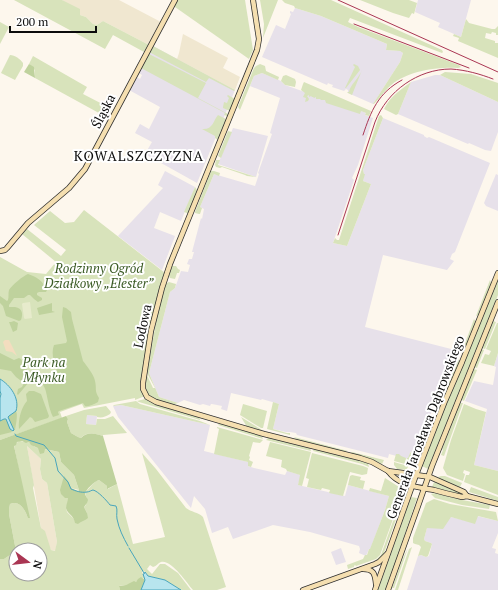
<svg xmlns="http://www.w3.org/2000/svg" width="498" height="590" font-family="'PT Serif',serif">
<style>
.industrial{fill:#e7e1ea}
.farmland{fill:#f0e7d0}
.green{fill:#d8e3bb;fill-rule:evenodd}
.forest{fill:#bfd29d}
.sand{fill:#f3ddbf}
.pitch{fill:#e7ebcc}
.water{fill:#b8e5ee;stroke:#48a5bc}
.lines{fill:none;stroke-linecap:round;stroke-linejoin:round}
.stream{stroke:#48a5bc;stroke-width:1}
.secondary-casing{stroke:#2e2e2e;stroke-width:6}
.secondary{stroke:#f5dfb0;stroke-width:4.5}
.rail{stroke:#aa3653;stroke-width:1}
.labels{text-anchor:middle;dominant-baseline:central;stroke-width:4;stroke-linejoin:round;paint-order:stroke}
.street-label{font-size:13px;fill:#0c0c0c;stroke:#fff}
.park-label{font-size:13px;font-style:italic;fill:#3b5b25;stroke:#fff}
.neighbourhood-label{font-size:14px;letter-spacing:1px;fill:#0c0c0c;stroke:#fff}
</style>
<rect width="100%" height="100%" fill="#fdf7ed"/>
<g class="industrial">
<path d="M418,0H471L461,37L438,27L440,23L415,12Z"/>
<path d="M295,8L321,16L387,44L386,50L400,51L403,53L400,62L373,104L348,93V90L346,89L344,91L332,87L333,85L330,84L328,83L327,85L262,57L276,25L285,29L291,14L290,13V11L293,12Z"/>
<path d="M153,46L235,90L197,183L145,154L152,142L135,133L140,124L149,129L160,107L129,90L136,77L140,79L142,75L139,73Z"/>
<path d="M262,73L281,81L285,85L319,97L341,102L366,113L365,115L373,118L358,165L352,178L354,180L333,243L347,246L371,184L363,181L364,174L363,170L383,118L424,135V136L427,138L429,137L490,163L455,252L452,254L450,259L454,261L447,270L383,255L365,327L459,351L437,403L433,405L429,421L425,426L424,431L421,434L418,447L410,453L408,459L389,454L388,458L297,435L296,433L290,432H286L273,429L279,404L262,399L261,400L231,393L227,411L221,409L222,406L212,404H211L210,406L203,404L200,405L184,400L178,403L159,397L149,373L170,292L175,288L181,271L188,272L190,265L187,264L189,259H192L194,252H192L201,218L202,219L204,209L200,207L214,174L255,186L259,174L258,173L272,134L270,133L280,98L250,86L254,76Z"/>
<path d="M435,75H440L498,102V132L491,151L485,150L469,143L468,144L398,114L411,82Z"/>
<path d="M233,128L268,136L256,177L218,164Z"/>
<path d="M165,171L195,187L181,221L160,212L154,228L175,236L162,270L118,236L163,188L158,185Z"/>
<path d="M496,174L498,175V211L486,206L484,203Z"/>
<path d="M498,353V471L474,465L487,409L465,401L474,381L493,385L496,367L494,366Z"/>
<path d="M121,405L210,425L204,451L248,462V466L254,468L285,475L287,471L301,475L298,485L345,496L348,485L389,496L385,510L370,550L369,549L366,556L359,553L360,549L359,546L310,532L273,525L233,539L228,527L212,533L205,509L194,496L191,508L118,417L113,406Z"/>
<path d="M87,415L97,416L96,425L86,424Z"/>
<path d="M477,516L498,521V533L492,548L496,549L495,553L498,554V590H407L418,556L421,555L426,557L429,556L432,544L431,543L425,541L424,539L427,528L451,517L475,523Z"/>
<path d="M341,548L346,562L336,565L331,552Z"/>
</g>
<g class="farmland">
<path d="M62,0H119L161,22L149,45L103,21L97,25L93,24L86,17L80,15Z"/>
<path d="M183,34L228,58L223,68L240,77L235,90L177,59L179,53Z"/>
<path d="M27,446L41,459L40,469L42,479L47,483L57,542L56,551L51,550L41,528Z"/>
</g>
<g class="green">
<path d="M14,0H62L80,9V15L86,17L93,24L97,25L103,21L149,45L144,52L113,35L105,49Z"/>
<path d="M177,0H245L253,50L249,59L175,7L174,5Z"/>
<path d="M260,0H278L263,38L264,24Z"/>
<path d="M282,0H331L442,50L443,52L442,53L350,18L348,22L358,27L459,65L461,67L458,68C436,67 405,71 388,88C383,93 379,99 374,104H373L400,62L403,53L400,51L386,50L387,44L321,16L295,8L294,6L285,3Z"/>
<path d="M360,0H409L417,3L414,14L412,13L409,18L393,13Z"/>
<path d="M466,19L469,23L492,29H495L498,26V35H496V33L492,32L491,34L486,33L485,38L495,41V43H498V58L458,41L459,38L453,36L454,34L461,37Z"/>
<path d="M0,22L9,27L0,44Z"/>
<path d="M153,46L235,90L234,91L209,78L206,82L149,52Z"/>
<path d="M149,54L206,83L198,98L228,114L227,116L224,115L225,113L141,68Z"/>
<path d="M10,55C15,55 20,59 23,63V66L15,80L1,73Z"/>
<path d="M33,56L87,87L83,94L112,109L108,118L35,78V70L29,64Z"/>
<path d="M260,64L265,66L266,71L279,77L278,80L262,73L254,76L240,110L238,107L254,68L256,66Z"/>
<path d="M354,64L358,66L360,70L346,88H345L355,67L353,65Z"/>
<path d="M362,70L352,95L348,93L347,92H349C350,85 359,78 362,70Z"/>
<path d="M445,72L471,74L498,83V102L440,75Z"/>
<path d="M286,75L295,79L296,82L295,87L285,85L281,81L283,76Z"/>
<path d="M304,82L371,111L369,116L365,115L366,113L361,111L360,114L326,103L325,100H321L320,99H316V97L314,98L313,97H312L311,96L309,97V95L307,96L309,99L308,101L305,102L306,98L303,97L305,93L301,90L303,84Z"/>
<path d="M411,82L398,114L396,115L384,109C390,97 400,90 411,82Z"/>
<path d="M228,95L235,99L230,111L223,108V107L224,102L227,103L229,98L227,96Z"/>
<path d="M218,115L226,119L218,140L215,138V136L202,129C213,130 213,121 218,115Z"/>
<path d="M381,115L383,118L363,170L364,174H365L363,181L371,184L347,246L333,243L335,238L337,240H339L379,116Z"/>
<path d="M228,131L232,132L221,158L218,156Z"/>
<path d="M216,160H220L218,165L256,177L247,176L245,175L222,167L220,168L216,167L215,165Z"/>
<path d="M211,171H214L220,173L219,176L214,174L200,207L202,208L200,214H199L195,213V212Z"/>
<path d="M195,187L197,190L195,195L196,196L189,213H187L184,212Z"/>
<path d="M84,210L165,273L155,305L148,337L141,382V389L145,396L135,400V398L84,408L82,404L60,412L62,418L0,440V257L27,272L46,274L56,262L22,234L27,229L61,256L66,250L34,225L50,211L65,223L74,222Z"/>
<path d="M172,266H176L178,269L180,270L179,273H177L175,279L170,278L169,276Z"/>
<path d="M490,280L491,283L478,315L476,316Z"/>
<path d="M498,280V295L428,469L422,466L447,402L464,363Z"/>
<path d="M169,282L176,284L175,288L170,292L149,373L159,397L178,403L172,405L156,401L151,398L145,389L146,373L153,388H155L147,373L157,316L166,284L167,283Z"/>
<path d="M474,319L476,322L467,344L464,346Z"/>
<path d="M493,321L496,322L485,349L482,348Z"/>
<path d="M497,323H498V353L494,366L481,363L485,354L489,355L491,351L486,349Z"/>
<path d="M481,349L484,350L477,368L474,367Z"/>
<path d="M458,358L459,362L446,392L445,393Z"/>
<path d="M474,369L477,370L464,401L462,400V397Z"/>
<path d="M145,399L156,405L199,417V418L200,419V420L139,402L137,401Z"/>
<path d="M136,401L140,404L200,421L210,425L121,405L113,406L114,405Z"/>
<path d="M273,402L279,404L273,429L287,433H290V435L267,429Z"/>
<path d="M461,403H463L444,456L441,455L443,450L442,449L459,405Z"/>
<path d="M243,404L267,411L263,428H261L240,415Z"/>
<path d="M464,404L476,409L486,412L474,465L498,471V495L464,482L466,475H469L470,472L464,470L463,473L465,474L463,481L447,475L443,468L451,440Z"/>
<path d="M106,406L111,412L110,414C105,417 102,418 97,417V416L87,415L86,424L96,425L97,419H105L113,416L127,433L103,435V436C95,434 87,431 81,438L78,437L71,433L67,422L68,419L66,416L84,410Z"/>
<path d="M241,417L262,430L261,431L247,427Z"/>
<path d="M429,421L431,422L412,465L406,464L407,458H408L410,453L418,447L421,434L424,431L425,426Z"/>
<path d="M220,423L260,435L262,437L263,439L218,425Z"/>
<path d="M217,427L263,440L260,443L253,442L249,456L250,457L249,460L253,462L251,467L248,466V462L214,454L219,429L217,428Z"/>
<path d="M269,437L310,448L311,451L266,440Z"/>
<path d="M294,437L348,451H347L344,452L297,440Z"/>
<path d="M19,441C23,441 25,443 29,442L35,447L59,452L61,462L74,475L79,490L71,488L63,478V482L69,499L66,508L67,512L74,519L87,513L84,507L86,505L87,498C83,491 87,491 91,486C94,483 94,482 99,480L107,486L108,489L117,484L133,544L165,537L142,453L156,469L186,508C191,512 198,512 203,517L226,587L217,590H193C187,583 171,559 161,562C158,563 157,566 153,567L150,565L147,569L152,574L160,564H165L178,573L191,590H181L165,580L148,576L144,571L142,572L145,578V580L143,578C138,581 132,584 126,585C124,585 121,585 119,586L120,590H0V559H4L16,551L9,514V509L10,504C20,500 25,510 28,518L14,445ZM27,446L41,459L40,469L42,479L47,483L57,542L55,551L51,550L45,531L41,528L33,488L34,485ZM16,550H40V574H16Z"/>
<path d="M270,442L311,452L302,486L298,485L300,475L287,471L286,469L281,467L282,460L266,456Z"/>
<path d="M314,449L363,461L368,463L369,467L362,464L313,451Z"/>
<path d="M352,452L384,460L382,464L371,459L351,453Z"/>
<path d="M312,453L363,466L368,468L367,474L362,475L350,472L343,496L329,493L330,490L322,488L321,490L307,487L309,479L306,478Z"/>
<path d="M396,454H399L401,456L406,458L405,464L394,461Z"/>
<path d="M394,462L408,466L407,470L397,469L394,465Z"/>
<path d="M352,475L361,477L360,480L365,481L363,489L348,485L350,476Z"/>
<path d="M441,476H445L462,483L460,487L442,480L438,477Z"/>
<path d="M385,478L399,487C402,490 402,493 401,497L380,555L376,559L356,566L355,565L354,566V567L348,569L347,565L363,559L365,555H367L369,549H370L385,510L389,496L369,491L370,488L381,491Z"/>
<path d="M434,482L438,483L463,494V495L432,487Z"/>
<path d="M471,487L498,497V501L469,492Z"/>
<path d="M435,493L462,500L490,505L489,509L462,505L435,498L431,494Z"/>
<path d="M411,497L417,498L386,590H378Z"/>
<path d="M434,499L450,504L496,512L498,521L478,516L475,524L451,517L443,529L427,528L424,539L425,541L431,543L432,544L428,556L426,557L421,555L418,556L421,547L419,545L415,544L413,543V538L426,503Z"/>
<path d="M397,510L399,511L384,553L382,557L376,562V560L381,555Z"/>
<path d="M412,547L398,590H395L409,549Z"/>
<path d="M408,548L394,588H392L403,558Z"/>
</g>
<g class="forest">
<path d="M29,64L34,67L35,78L24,72Z"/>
<path d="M28,274C37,277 43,281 47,290L46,292H39L37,293V295L42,298V300L38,302L34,299L30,295H28L24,298H14L9,305V307C11,307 13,307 15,307C23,308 23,315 21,320L19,321L6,316L3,306L0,303V296L7,301L8,300C9,297 8,293 9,290C12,285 23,276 28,274Z"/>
<path d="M52,303V311L55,312L39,315L37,308Z"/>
<path d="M63,307L66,308L71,312L72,319L83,361C87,366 94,375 95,381C97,389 94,390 99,398L98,402C94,404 89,407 85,406L83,403L59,411L58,412L59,415L53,417C49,409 48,400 46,392C45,386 42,386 42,379L46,376L50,375L54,378H57L58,375C56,366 50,355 54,345L66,343L67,341L62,317Z"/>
<path d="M14,321L18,323L17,330L13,332L9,322H11Z"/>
<path d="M0,353L14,360L19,358L21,359L29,373L30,376L29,382L18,395L17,394L18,389L22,387L24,383L16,377L11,371L0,369Z"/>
<path d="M29,391H34L41,394L49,416L48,418L35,422L32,418L30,417L19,429C18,420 21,408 27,401L26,394Z"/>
<path d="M16,411C18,415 16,424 15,430H14L8,417L9,416Z"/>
<path d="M66,416L68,419L67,422L71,433L78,437L81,438C88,431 95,434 103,436L117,484L107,489V486L99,480C95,481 85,490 85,494C85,495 88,499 88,500L87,503L84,507L87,513L88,518C85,521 81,521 78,524L75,523C74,515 67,514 66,508C66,505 68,501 68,498H65L61,494L60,490L64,476L68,481L71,488L78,491L79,490L74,475L61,462L59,452L45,449L44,453L40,454L38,448L31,445L29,442L26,443L22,441L17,442L16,445L14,446L30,518H28C25,510 20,500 10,504L9,509V514L16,551L4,559H0V440Z"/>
<path d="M4,419L7,420L12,432L0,435V421Z"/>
<path d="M141,577L145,580L141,590H120L119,586L126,585L134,581L136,582L138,579Z"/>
</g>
<path class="sand" d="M5,340H9L17,356L12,352L6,351L3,342Z"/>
<path class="pitch" d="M30,302L32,318L25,319L24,318L22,304L23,303Z"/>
<g class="water">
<path d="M0,379C10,385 20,398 16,411L9,416L8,417L14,430L13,431L10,429L6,419H4L0,421V398L1,394L0,391Z"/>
<path d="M145,572L148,576L165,580L181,590H141L145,580L143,574H144Z"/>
</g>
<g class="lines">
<g class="stream">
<path d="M15,434L16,436L44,445L55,458L58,471L68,482L71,489C76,491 81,493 87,492C89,492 92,490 93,490C98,491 107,501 110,505L116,506C118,510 116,514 117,519C119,529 123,537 128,546"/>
<path d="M129,548L144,573"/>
</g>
<defs>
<g id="secondary">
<path d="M253,0L259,39L257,50L170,264L162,288L151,331L143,383V389L147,397L156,402L264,434L360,458L372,462L388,471L403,473L430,477L464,492L467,496"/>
<path d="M0,251L5,250L7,248L28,223L69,188L85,169L175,0"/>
<path d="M388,471C399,486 417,487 434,490C444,493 453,495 462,497L467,496L498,504"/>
<path d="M363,569C374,569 375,574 376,584"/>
<path d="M303,590L375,564L379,562L387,554"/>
<path d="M375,590L416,475L445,401L462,362L498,273"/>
<path d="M388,590L418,506L432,466L498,302"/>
</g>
</defs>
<use href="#secondary" class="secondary-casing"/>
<use href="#secondary" class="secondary"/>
<g class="rail">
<path d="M338,0L498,72"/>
<path d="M354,24L469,68"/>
<path d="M363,135C371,111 378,93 402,80"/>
<path d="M338,235L375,122C387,91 418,69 451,69C466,70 480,74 493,79"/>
</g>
</g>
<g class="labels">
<g class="street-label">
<text transform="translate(103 111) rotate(-63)">Śląska</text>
<text transform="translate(142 326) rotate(-78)">Lodowa</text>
<text transform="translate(425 427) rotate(-69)">Generała Jarosława Dąbrowskiego</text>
</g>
<g class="park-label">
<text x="99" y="268">Rodzinny Ogród<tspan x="99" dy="15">Działkowy „Elester”</tspan></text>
<text x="44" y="362">Park na<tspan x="44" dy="15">Młynku</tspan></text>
</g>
<g class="neighbourhood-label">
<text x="139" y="155">KOWALSZCZYZNA</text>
</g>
</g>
<g transform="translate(28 562) rotate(105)"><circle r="19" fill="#ffffff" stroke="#9e9e9e"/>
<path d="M0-3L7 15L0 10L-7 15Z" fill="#aa3653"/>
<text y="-6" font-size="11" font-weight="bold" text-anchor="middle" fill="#0c0c0c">N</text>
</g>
<path d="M10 26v6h86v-6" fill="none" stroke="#0c0c0c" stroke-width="2"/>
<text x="16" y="26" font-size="12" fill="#0c0c0c" stroke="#ffffff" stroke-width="3" paint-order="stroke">200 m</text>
</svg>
